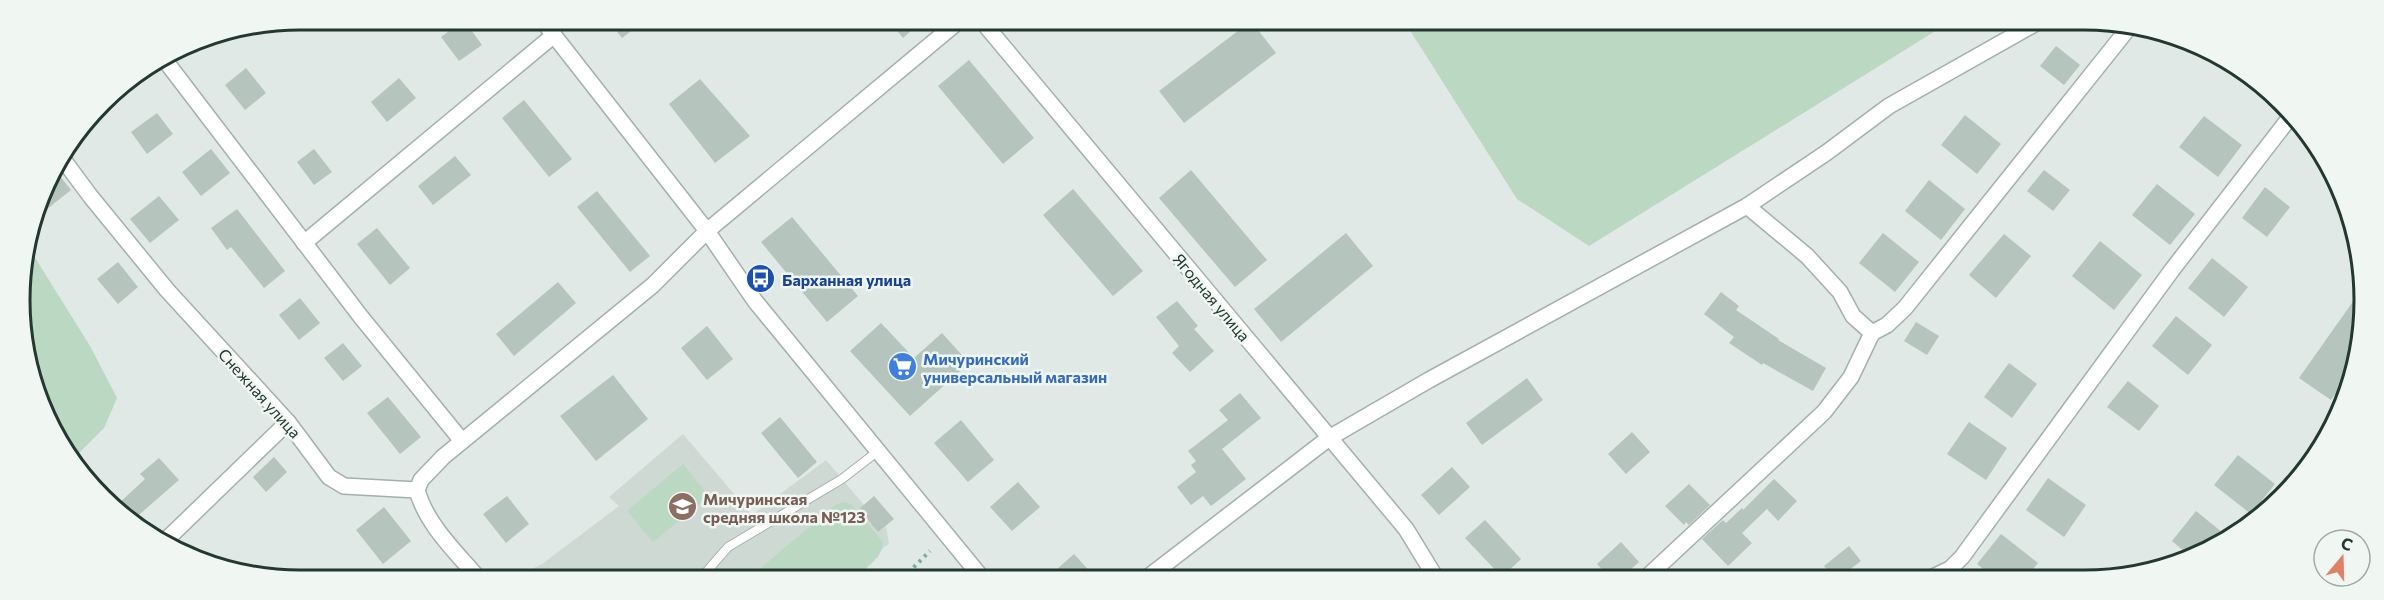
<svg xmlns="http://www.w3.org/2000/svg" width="2384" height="600" font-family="Commissioner,sans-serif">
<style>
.built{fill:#cfd9d4}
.green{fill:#bbd8c2}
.building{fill:#b6c4be}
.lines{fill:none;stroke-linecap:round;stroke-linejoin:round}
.lane-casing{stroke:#a4b0ab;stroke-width:10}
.street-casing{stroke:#a4b0ab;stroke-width:18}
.path{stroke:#84aa9c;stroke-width:4;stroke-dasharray:3 4.5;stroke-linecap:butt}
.lane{stroke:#fff;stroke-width:8}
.street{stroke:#fff;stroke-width:15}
.labels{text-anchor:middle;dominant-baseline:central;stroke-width:5;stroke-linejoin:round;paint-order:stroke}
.transit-label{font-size:16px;font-weight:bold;fill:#164399;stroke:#f0f7f3;text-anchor:start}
.street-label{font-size:16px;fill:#233831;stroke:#f0f7f3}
.shop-label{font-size:16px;font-weight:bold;fill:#366cbe;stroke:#f0f7f3;text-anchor:start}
.education-label{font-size:16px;font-weight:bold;fill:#785e54;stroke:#f0f7f3;text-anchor:start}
.rim{fill:none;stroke:#233831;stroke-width:3}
</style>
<rect width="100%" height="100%" fill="#e0e9e5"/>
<path class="built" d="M683,434L752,515L826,460L864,505L859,509L878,532L886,526L889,544L883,548L878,557L852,578H523L520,575L542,564L619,506L609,497Z"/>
<g class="green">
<path d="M1404,21L1950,22L1589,246L1517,199Z"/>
<path d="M29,248L90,346L117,398L104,428L72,460L29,373L20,281Z"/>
<path d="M683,464L709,496L653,542L627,511Z"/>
<path d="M843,502L851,504L883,542C882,556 866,570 854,577C846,581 765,578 749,578L835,505Z"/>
</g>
<g class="building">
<path d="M464,20L482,45L459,61L441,37Z"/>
<path d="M608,20H646L622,38Z"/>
<path d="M888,20H923L903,38Z"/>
<path d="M1251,21L1276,53L1184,123L1159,91Z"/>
<path d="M2056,46L2080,65L2064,85L2040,66Z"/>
<path d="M969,60L1034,138L1003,164L938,86Z"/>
<path d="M246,68L266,93L245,110L225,85Z"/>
<path d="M399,78L416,98L387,122L371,102Z"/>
<path d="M700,79L750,136L715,163L669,104Z"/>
<path d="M524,100L572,159L549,177L502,118Z"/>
<path d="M157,113L173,134L147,154L131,132Z"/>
<path d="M1965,115L2001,144L1977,174L1941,145Z"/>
<path d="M2204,116L2242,145L2218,177L2179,147Z"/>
<path d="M211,149L230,173L201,196L182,172Z"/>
<path d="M314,149L332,172L314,185L297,162Z"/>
<path d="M455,156L471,175L433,205L418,186Z"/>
<path d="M1191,170L1267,260L1235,287L1159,198Z"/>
<path d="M2044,170L2070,190L2053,211L2027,191Z"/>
<path d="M56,171L71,190L37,217L48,177Z"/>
<path d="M1929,180L1965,209L1941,240L1905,211Z"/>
<path d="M2157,184L2195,214L2170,245L2132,215Z"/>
<path d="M2265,187L2290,207L2267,237L2242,218Z"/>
<path d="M1073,189L1143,271L1113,296L1043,215Z"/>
<path d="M597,191L650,256L630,272L577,207Z"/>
<path d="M159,196L179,220L150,243L130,219Z"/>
<path d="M237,209L285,271L264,288L231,247L227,250L211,228Z"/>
<path d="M792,217L858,296L827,322L761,242Z"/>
<path d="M377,228L410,268L390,285L357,244Z"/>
<path d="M1346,233L1373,266L1281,342L1254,309Z"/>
<path d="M1883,233L1919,262L1895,292L1859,263Z"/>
<path d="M2004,234L2031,256L1996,298L1969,275Z"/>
<path d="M2100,241L2142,275L2114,310L2072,276Z"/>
<path d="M2212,258L2248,287L2224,317L2188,288Z"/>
<path d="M118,262L138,287L118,304L97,279Z"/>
<path d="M558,282L576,303L514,356L496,334Z"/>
<path d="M1721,292L1739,306L1736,310L1779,339L1778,340L1826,368L1813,391L1763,363L1762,365L1729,343L1734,337L1704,314Z"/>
<path d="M2359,293L2362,337L2351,372L2331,400L2299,378Z"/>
<path d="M300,298L320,323L299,340L279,315Z"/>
<path d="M1177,301L1198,326L1194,329L1214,351L1190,372L1172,353L1179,346L1156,317Z"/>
<path d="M2176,316L2212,345L2188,375L2152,346Z"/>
<path d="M1916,322L1939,336L1927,355L1904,341Z"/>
<path d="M881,323L914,358L942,333L969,363L910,416L850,351Z"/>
<path d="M707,326L733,359L707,380L681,348Z"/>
<path d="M343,343L362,366L343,381L324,358Z"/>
<path d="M2009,363L2037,384L2012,418L1984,397Z"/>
<path d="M613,375L648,419L596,461L560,416Z"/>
<path d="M1527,378L1543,400L1482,445L1466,423Z"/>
<path d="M2128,381L2159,406L2139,431L2107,407Z"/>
<path d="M1240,393L1261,418L1222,449L1246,479L1211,506L1203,496L1191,505L1177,487L1196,472L1191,465L1196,461L1188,451L1228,420L1219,410Z"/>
<path d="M388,397L421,437L400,454L367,413Z"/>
<path d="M780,417L817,462L798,478L761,433Z"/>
<path d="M961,420L994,460L968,482L934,443Z"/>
<path d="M1969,422L2007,448L1986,480L1947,454Z"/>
<path d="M1632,432L1650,452L1626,474L1608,454Z"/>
<path d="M2238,455L2275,484L2251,514L2214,485Z"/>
<path d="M274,457L287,472L266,492L253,477Z"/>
<path d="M159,458L179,480L133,520L117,505L145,479L140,474Z"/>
<path d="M1452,467L1470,487L1439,515L1421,495Z"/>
<path d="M2048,478L2086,505L2064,537L2026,510Z"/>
<path d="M1774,479L1797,501L1778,521L1767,509L1742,533L1752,543L1728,566L1702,539L1723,520L1726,523L1742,508L1743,510Z"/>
<path d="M1018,482L1040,507L1012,531L990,507Z"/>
<path d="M1689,484L1710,505L1689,525L1686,522L1684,525L1665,506Z"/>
<path d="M507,496L529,524L506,543L483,514Z"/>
<path d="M874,496L894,519L878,532L859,509Z"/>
<path d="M384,507L411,541L383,564L356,530Z"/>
<path d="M2196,511L2228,537L2208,552L2191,557L2172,541Z"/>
<path d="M1485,520L1521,559L1502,577L1465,538Z"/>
<path d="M2001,534L2038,563L2026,578H1995L1977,564Z"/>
<path d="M1621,542L1639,562L1621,578H1610L1597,564Z"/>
<path d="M1849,546L1861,561L1839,578H1833L1824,566Z"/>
<path d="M1074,554L1096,578H1047Z"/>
</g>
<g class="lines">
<defs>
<path id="lane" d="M701,578L728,547L842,479L878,451"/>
<g id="street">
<path d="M542,20L707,231L755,301L982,578"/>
<path d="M981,20L1406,529L1436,578"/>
<path d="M164,59L361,317L462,441"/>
<path d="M62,158L91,197L167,290L288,422L329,477L344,486L417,490"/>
<path d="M304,243L554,35"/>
<path d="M1872,333L1887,325L1905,308L2131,25"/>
<path d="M417,490L421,480L443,457L653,285L707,231L960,20"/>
<path d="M417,490C426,524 456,552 478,578"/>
<path d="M162,544L288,422"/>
<path d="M1147,578L1329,438L1429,380L1747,206L1826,153L1889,106L2038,22"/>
<path d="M1646,578L1824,412L1851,377L1872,333L1853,316L1840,292L1807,256L1747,206"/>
<path d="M1931,578L1950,569L1962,557L2172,270L2291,116"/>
</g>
</defs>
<use href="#lane" class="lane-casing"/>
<use href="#street" class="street-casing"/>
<path class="path" d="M903,578L930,551"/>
<use href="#lane" class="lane"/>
<use href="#street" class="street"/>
</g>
<defs>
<symbol id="bus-disc" viewBox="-11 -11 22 22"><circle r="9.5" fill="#1a4fb4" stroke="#f0f7f3"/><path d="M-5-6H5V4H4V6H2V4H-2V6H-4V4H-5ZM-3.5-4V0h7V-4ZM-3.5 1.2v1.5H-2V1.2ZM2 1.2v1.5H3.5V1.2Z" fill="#fff"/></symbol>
<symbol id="supermarket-disc" viewBox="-11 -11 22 22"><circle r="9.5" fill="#3f7fe0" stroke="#f0f7f3"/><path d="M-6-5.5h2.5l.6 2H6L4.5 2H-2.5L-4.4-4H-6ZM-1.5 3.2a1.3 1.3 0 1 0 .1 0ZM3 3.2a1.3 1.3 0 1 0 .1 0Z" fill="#fff"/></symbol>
<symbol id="school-disc" viewBox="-11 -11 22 22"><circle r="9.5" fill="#8d6e63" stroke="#f0f7f3"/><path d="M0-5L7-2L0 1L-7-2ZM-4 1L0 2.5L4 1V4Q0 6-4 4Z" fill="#fff"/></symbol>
</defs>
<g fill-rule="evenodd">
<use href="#bus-disc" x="744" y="262" width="33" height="33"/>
<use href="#supermarket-disc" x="886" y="350" width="33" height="33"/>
<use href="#school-disc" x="666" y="490" width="33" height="33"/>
</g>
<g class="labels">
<g class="transit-label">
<text x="782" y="279">Барханная улица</text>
</g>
<g class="street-label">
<text transform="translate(1212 297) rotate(50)">Ягодная улица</text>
<text transform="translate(260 393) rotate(48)">Снежная улица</text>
</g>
<g class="shop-label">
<text x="923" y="358">Мичуринский<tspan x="923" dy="18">универсальный магазин</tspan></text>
</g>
<g class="education-label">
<text x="703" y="498">Мичуринская<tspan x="703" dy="18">средняя школа №123</tspan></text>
</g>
</g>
<path d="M0 0H2384V600H0ZM300 30H2084A270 270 0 0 1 2354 300V300A270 270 0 0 1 2084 570H300A270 270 0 0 1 30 300V300A270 270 0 0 1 300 30Z" fill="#f0f7f3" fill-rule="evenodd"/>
<path class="rim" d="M300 30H2084A270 270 0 0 1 2354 300V300A270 270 0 0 1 2084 570H300A270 270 0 0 1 30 300V300A270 270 0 0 1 300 30Z"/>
<g transform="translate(2342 558) rotate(19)"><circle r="28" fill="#f0f7f3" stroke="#9eaba5" stroke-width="1.5"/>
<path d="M0-4.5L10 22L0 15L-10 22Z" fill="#e27f65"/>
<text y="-9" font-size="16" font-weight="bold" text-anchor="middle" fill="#233831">С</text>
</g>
</svg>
